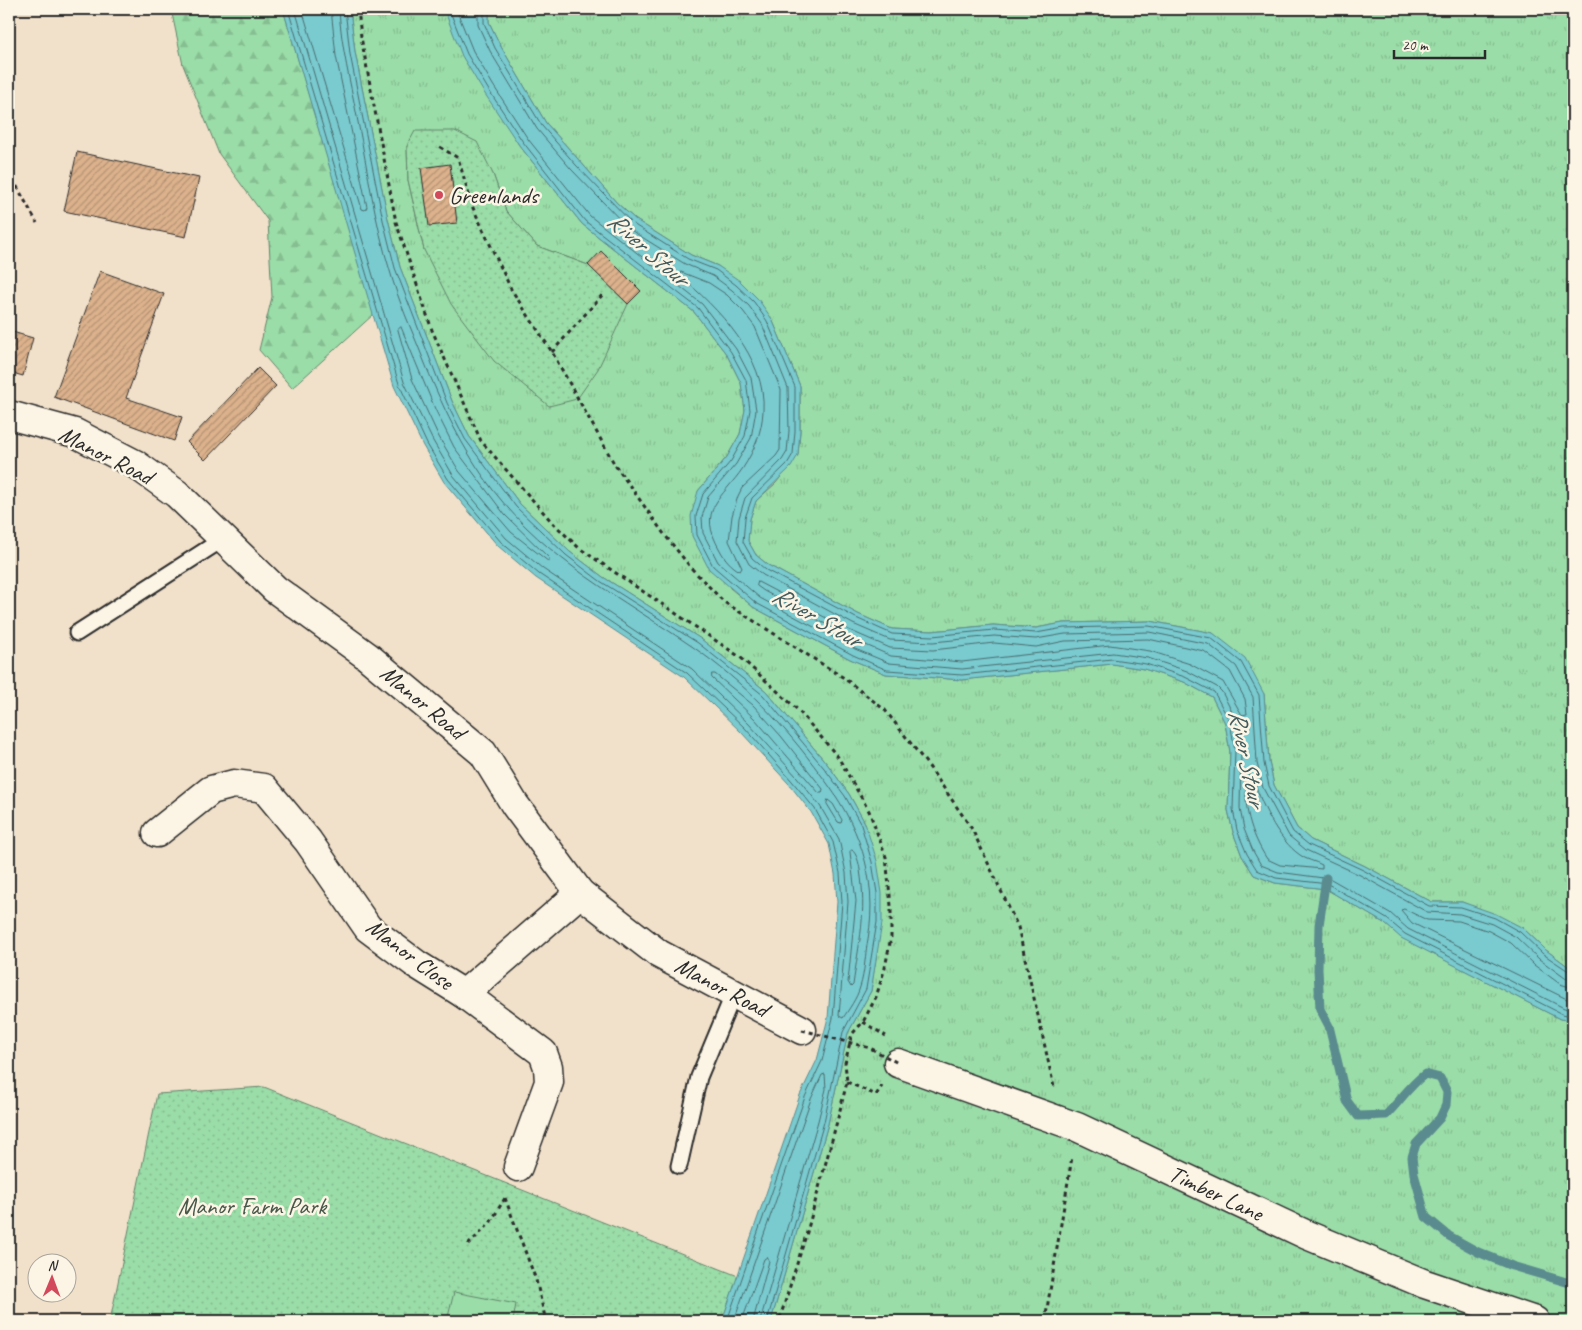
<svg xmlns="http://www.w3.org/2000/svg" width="1582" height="1330" font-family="Caveat,sans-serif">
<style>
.grass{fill:url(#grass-tufts);stroke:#62846a;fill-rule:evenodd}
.forest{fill:url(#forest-firs);stroke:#62846a}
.park{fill:url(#park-dots);stroke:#62846a}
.pitch{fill:#9adda8;stroke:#62846a}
.water{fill:#79cbd0;stroke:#5a8b8e}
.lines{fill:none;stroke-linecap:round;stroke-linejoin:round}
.shore{stroke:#4a6b6d;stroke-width:1}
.stream{stroke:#5a8b8e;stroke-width:9}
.building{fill:url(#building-hatch);stroke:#2b2b2b}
.lane-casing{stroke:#2b2b2b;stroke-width:19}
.street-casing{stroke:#2b2b2b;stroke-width:31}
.path{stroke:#2b2b2b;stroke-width:3;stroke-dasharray:4 4;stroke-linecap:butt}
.lane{stroke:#fcf5e5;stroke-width:15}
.street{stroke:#fcf5e5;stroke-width:28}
.path-bridge{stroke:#2b2b2b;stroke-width:3;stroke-dasharray:4 4;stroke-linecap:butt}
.poi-dot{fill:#d1495b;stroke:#fcf5e5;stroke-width:2}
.labels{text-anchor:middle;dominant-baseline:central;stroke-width:5;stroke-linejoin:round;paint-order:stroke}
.poi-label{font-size:24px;fill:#2b2b2b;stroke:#fcf5e5;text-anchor:start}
.street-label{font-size:24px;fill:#2b2b2b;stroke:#fcf5e5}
.park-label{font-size:24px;fill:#47584a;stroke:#fcf5e5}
.water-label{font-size:25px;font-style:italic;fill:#425b5d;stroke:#fcf5e5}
</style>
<defs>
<pattern id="grass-tufts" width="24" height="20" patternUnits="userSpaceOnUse" patternTransform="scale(1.25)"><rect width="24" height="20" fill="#9adda8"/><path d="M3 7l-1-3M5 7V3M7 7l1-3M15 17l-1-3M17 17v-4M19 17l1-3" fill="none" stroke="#85be91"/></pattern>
<pattern id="forest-firs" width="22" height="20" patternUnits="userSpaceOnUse" patternTransform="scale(1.25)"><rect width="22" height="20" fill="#9adda8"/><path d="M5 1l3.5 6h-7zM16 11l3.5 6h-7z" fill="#85be91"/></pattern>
<pattern id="park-dots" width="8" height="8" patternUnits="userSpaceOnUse" patternTransform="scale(1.25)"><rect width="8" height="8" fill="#9adda8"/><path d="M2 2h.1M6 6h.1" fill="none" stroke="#85be91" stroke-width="1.8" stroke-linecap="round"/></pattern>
<pattern id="building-hatch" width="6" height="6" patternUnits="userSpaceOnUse" patternTransform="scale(1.25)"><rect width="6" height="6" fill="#dcb28c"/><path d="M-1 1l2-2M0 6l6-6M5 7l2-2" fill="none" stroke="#b39173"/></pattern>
</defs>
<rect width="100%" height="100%" fill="#f2e1ca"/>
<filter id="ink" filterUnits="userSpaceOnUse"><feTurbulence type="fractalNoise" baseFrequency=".02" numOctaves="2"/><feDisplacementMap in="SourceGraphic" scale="10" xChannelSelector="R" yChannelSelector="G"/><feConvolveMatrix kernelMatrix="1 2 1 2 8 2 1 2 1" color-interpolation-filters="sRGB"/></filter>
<g filter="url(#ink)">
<g class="grass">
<path d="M350,9H444L451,25L519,145L582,224L694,312L727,355L741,383L745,410L740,434L727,457L698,491L730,588L753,607L850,659L886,674L962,680L1112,664L1144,669L1184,682L1212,697L1225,723L1230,752L1228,810L1233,832L1242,856L1254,875L1275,883L1326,889L1384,923L1402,938L1560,1019L1573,1021V1321H771L828,1124L848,1033L871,991L876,957L865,823L849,794L828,765L766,691L701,639L603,577L570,552L520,504L469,436L452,401L400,267L388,219L355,52ZM407,146L493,174L506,211L537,246L588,265L424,250L408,180Z"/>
<path d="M489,9H1573V970L1546,950L1523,928L1462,902H1432L1365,866L1311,840L1297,828L1274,785L1269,762L1264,694L1213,633L1150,621L1063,623L1036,628L993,625L932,631L892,629L858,614L768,565L756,555L748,541L750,519L756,501L776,483L798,455L800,431V386L772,319L718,266L691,255L636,220L617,203L546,123L500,45L489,22Z"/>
</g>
<path class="forest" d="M171,9H283L374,314L292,388L259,350L272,297L268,221L219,154L183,65Z"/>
<g class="park">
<path d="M415,131H455L477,142L493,174L506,211L537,246L588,265L628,304L598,369L577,399L549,406L494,361L451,304L424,250L408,180L407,146Z"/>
<path d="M264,1087L738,1276L722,1321H110L157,1094Z"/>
</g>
<path class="pitch" d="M454,1292L516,1304L513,1321H447Z"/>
<g class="water">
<path d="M283,9H350L355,52L388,219L400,267L452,401L469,436L520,504L570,552L603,577L701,639L766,691L828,765L849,794L865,823L877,861L882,893V923L871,991L848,1033L828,1124L771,1321H722L800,1095L817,1060L828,1018L837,902L835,874L829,844L811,812L789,784L741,732L684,677L536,578L498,546L444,482L423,446L394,386Z"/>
<path d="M444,9H489V22L500,45L546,123L617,203L636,220L691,255L718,266L740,281L758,299L772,319L800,386V431L798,455L791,467L756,501L750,519L748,541L756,555L768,565L858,614L892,629L932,631L993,625L1036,628L1063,623L1150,621L1213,633L1245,658L1264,694L1269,762L1274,785L1297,828L1311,840L1365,866L1432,902H1462L1496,914L1523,928L1546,950L1573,970V1021L1560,1019L1401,938L1384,923L1326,889L1275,883L1254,875L1242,856L1233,832L1228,810L1230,752L1225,723L1212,697L1184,682L1144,669L1112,664L962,680L886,674L850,659L753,607L709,569L692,536L691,516L698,491L727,457L740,434L745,410L741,383L727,355L694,312L582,224L519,145L483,91L462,56Z"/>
</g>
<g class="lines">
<g class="shore">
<path d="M288,9L399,384L427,444L448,479L501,542L539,574L687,673L745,728L792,781L815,809L833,842L840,873L842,902L833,1018L822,1061L805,1097L727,1321"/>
<path d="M295,9L404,382L433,441L453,475L506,538L543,569L692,669L749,724L797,777L820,806L839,839L846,873L848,902L839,1016L843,1018C849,1009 857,998 860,987C865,972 865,954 868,939C879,877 858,823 821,775C783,724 745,683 693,647C620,597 549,562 493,490C461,447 442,406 422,356C411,328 398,300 390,271C375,223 368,172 358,122C351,85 341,47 339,9"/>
<path d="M302,9L362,209L365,210L367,207L336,56L331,9"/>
<path d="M345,9L350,54L383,220L395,268L447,403L465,439L516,507L566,555L600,581L698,643L763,695L824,768L845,796L861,825L872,862L877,893V922L866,989L843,1032L824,1122L767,1321"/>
<path d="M449,9L467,54L488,89L523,142L585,221L698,308L731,352L746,380L750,410L745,436L731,461L703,494L696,516L697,535L713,566L756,603L853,655L887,670L962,675L1112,659L1146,664L1185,677L1214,692L1230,722L1235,751L1233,809L1237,830L1247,854L1257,870L1276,878L1328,884L1387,919L1405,934L1562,1014L1573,1016"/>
<path d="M456,9L473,51L493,85L528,139L590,216L702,304L736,349L751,378L756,410L751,438L736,464L708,497L702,517L703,533L718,562L760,598L855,649L889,663L962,669L1113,653L1148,658L1187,671L1217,687L1222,692L1236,720L1241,752L1240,809L1244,829L1253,851L1261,865L1278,872L1331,879L1390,913L1408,929L1564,1008L1573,1010"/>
<path d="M478,9V25L490,51L537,129L571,169L629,229L685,264L713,276L732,290L749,306L762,324L788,388L789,431L787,452L782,460L745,498L739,518L737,541L749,564L763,575L853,624L890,640L933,642L994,636L1036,639L1065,634L1149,632L1208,644L1236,666L1253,697L1257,763L1263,788L1289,836L1306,850L1360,875L1427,912L1460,914L1492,924L1516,937L1539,959L1565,978L1573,980"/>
<path d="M484,9V23L495,48L542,126L576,165L633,224L688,259L716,270L736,285L754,302L767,321L795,387V431L793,454L787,464L752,498L745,518L743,542L752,558L766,570L856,618L892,634L932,636L994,630L1036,633L1064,628L1149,626L1211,638L1241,662L1259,695L1264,763L1269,786L1293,832L1309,845L1363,870L1429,906L1461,907L1495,918L1520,932L1543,954L1573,974"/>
<path d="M681,272L709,283L727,295L743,311L755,327L781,390L780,450L776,456L742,488L738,496L732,516L729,541L742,568L740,571C732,567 724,558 720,550C696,509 722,499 743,468C754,451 762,432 763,411C767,358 717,307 680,276Z"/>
<path d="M401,327L435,409L454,447L505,515L549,558V562L511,532L459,471L439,437L412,379L398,330Z"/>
<path d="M758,582L849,630L890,648L933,650L994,643L1036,647L1065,641L1148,639L1204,651L1230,671L1245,699L1247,714L1242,715L1223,682L1190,664L1150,651L1110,645L962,662L891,656L859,642L764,591L757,586Z"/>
<path d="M712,674H715L753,705L781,736L823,789L822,793H819L755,719L712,678Z"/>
<path d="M1249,775L1253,776C1259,801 1278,840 1300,855C1306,860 1315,861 1322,865V869L1280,865L1267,859C1252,836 1240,802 1249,775Z"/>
<path d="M828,800L833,804L842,820L841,823L838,822L827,804Z"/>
<path d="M852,850C857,854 859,863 860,870C867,914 859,942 853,985L851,987L848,982L856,901L850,852Z"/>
<path d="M1573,988L1560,984L1534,965L1511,943L1489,931L1459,921L1427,920L1404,909L1401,910L1412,923L1573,1002"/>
<path d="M734,1321L811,1099L822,1075L825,1074L826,1089L818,1121L760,1321"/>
<path d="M742,1321L764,1259L767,1257L769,1261L753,1321"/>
</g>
<path class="stream" d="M1326,878L1319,925L1318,969L1320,1009L1329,1026L1347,1101L1358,1116L1386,1115C1400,1101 1409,1086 1425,1074L1440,1078L1447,1092L1446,1105L1440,1118L1416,1144L1412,1157L1414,1174L1426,1217L1449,1236L1478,1252L1512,1266L1573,1284"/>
</g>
<g class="building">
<path d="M77,152L199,178L186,237L64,211Z"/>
<path d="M450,164L457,223L429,226L421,168Z"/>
<path d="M601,251L641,291L628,304L588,265Z"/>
<path d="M100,271L164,294L126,398L182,417L174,441L54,397Z"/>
<path d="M9,331L33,338L23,376L9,372Z"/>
<path d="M258,368L276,386L205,460L187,442Z"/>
</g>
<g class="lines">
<defs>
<g id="lane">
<path d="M77,633L223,539"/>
<path d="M679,1166L699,1077L734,993"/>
</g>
<g id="street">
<path d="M9,415L75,433L135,464L177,494L275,589L367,656L483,753L515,805L580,893L659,954L802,1030"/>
<path d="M157,833L211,790L234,784L264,788L308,841L368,928L416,964L464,994L543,1053L548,1067L549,1082L518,1167"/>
<path d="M464,994L580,893"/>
<path d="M898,1063L1077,1127L1307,1235L1425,1284L1535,1321"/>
</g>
</defs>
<use href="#lane" class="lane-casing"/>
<use href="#street" class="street-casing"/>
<g class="path">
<path d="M358,9L361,37L396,222L432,330L481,441L551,521L579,548L740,657L798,710L838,757L869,811L886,857L891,906V937L885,968L876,997L863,1022L852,1034L845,1063L847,1082L839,1114L807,1232L779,1321"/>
<path d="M440,147L458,158L473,208L511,289L552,352L615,465L664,534L692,569L724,602L844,678L885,710L930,768L972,829L1018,927L1054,1087"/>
<path d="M9,172L37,223"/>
<path d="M552,352L604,293"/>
<path d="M863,1022L886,1036"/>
<path d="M847,1082L876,1095L882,1086"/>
<path d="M505,1198L536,1280L546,1321"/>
<path d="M468,1245L490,1223L505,1198"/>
<path d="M1045,1321L1072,1157"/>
</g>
<use href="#lane" class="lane"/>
<use href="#street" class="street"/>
<path class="path-bridge" d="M802,1030L870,1048L898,1063"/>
</g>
</g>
<circle class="poi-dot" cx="439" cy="195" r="5"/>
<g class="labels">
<g class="poi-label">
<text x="449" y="195">Greenlands</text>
</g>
<g class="street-label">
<text transform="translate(106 455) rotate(27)">Manor Road</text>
<text transform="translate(423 702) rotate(40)">Manor Road</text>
<text transform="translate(410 954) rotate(37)">Manor Close</text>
<text transform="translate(722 987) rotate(28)">Manor Road</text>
<text transform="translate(1216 1193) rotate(25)">Timber Lane</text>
</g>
<g class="park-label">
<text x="252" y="1206">Manor Farm Park</text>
</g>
<g class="water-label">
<text transform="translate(648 249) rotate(41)">River Stour</text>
<text transform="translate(817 617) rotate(30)">River Stour</text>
<text transform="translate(1247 758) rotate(78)">River Stour</text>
</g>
</g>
<rect width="1582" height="1330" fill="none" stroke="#fcf5e5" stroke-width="30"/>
<rect x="15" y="15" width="1552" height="1300" fill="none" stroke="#2b2b2b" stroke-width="2" filter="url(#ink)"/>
<g transform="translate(52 1278) rotate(1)"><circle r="24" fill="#fcf5e5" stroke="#a8a49b"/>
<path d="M0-4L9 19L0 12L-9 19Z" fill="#d1495b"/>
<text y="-8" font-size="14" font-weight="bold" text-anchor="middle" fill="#2b2b2b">N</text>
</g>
<path d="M1394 50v8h91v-8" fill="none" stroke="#2b2b2b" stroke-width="2.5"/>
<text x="1402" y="50" font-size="15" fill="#2b2b2b" stroke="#fcf5e5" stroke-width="4" paint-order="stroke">20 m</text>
</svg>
